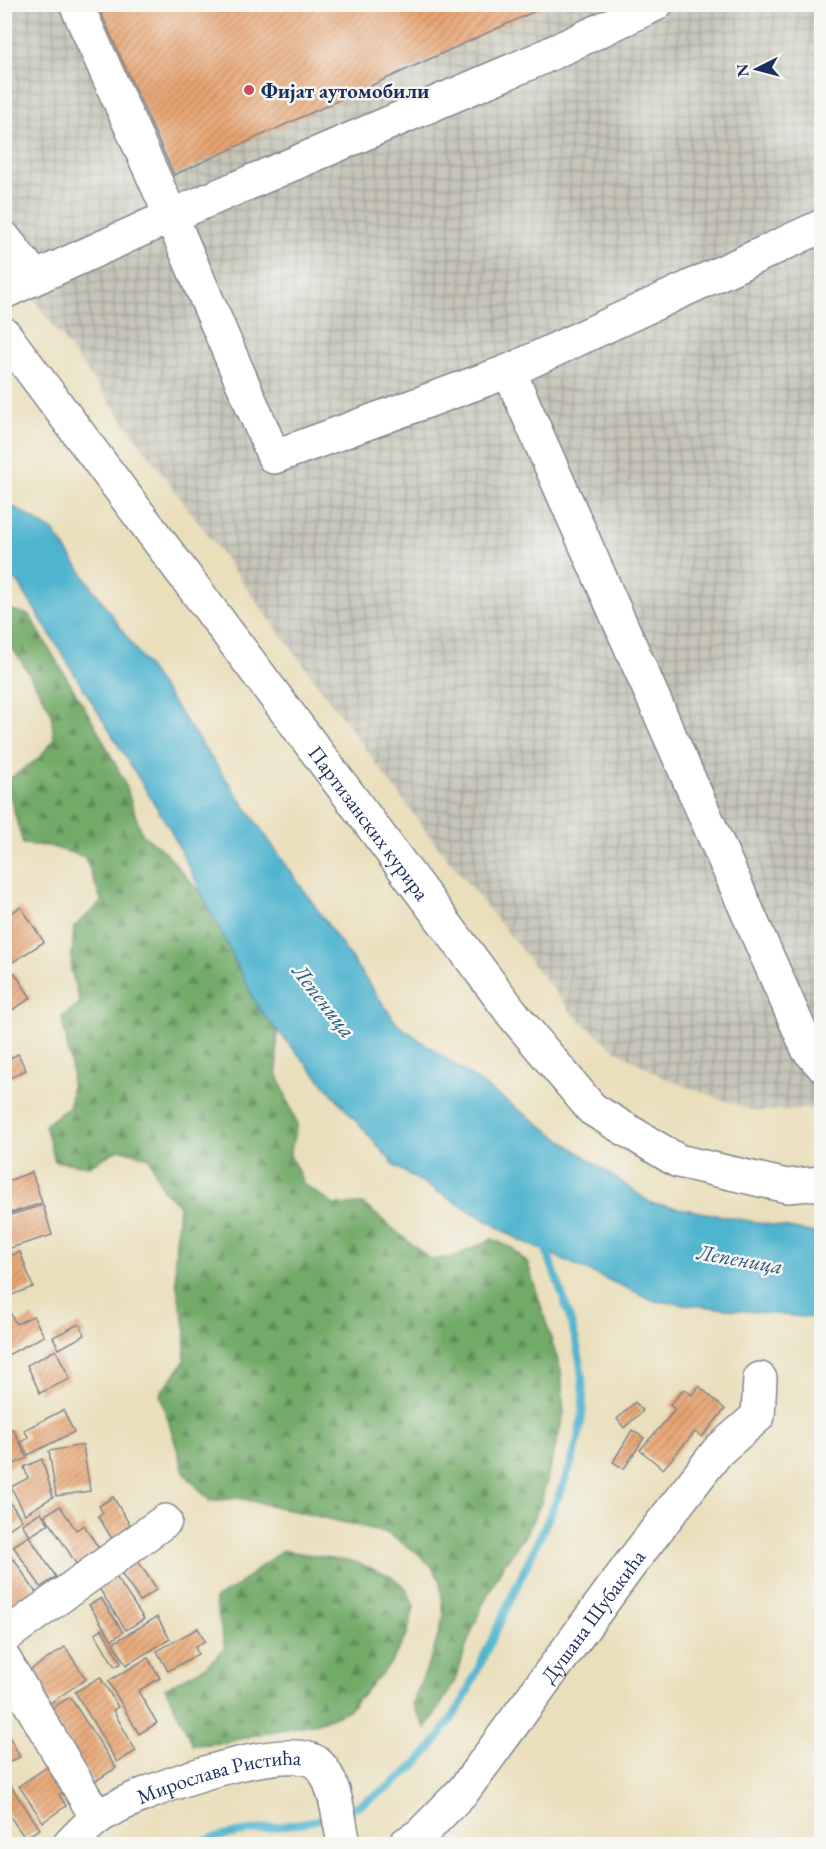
<svg xmlns="http://www.w3.org/2000/svg" width="826" height="1849" font-family="'EB Garamond',serif">
<style>
.industrial{fill:url(#industrial-grid)}
.forest{fill:url(#forest-firs);stroke:#466c63;stroke-width:1.5}
.water{fill:#50b4cf;stroke:#367296;stroke-width:1.5}
.lines{fill:none;stroke-linecap:round;stroke-linejoin:round}
.stream{stroke:#50b4cf;stroke-width:8}
.building{fill:url(#building-hatch)}
.minor-casing{stroke:#82878c;stroke-width:36}
.minor{stroke:#fff;stroke-width:33}
.poi-dot{fill:#d1495b;stroke:#f6f6f2;stroke-width:2}
.labels{text-anchor:middle;dominant-baseline:central;stroke-width:5;stroke-linejoin:round;paint-order:stroke}
.poi-label{font-size:21px;font-weight:bold;fill:#1b2f5e;stroke:#f6f6f2;text-anchor:start}
.street-label{font-size:21px;fill:#1b2f5e;stroke:#f6f6f2}
.water-label{font-size:22px;font-style:italic;fill:#2b5780;stroke:#f6f6f2}
</style>
<defs>
<pattern id="industrial-grid" width="8" height="8" patternUnits="userSpaceOnUse" patternTransform="scale(1.5)"><rect width="8" height="8" fill="#c6c5b8"/><path d="M0 4h8M4 0v8" fill="none" stroke="#a0a099"/></pattern>
<pattern id="forest-firs" width="22" height="20" patternUnits="userSpaceOnUse" patternTransform="scale(1.5)"><rect width="22" height="20" fill="#72aa68"/><path d="M5 1l3.5 6h-7zM16 11l3.5 6h-7z" fill="#5d8b59"/></pattern>
<pattern id="building-hatch" width="6" height="6" patternUnits="userSpaceOnUse" patternTransform="scale(1.5)"><rect width="6" height="6" fill="#e8a471"/><path d="M-1 1l2-2M0 6l6-6M5 7l2-2" fill="none" stroke="#bb8660"/></pattern>
</defs>
<rect width="100%" height="100%" fill="#f6f6f2"/>
<filter id="ink" filterUnits="userSpaceOnUse"><feTurbulence type="fractalNoise" baseFrequency=".0167" numOctaves="2"/><feDisplacementMap in="SourceGraphic" scale="12" xChannelSelector="R" yChannelSelector="G"/><feConvolveMatrix kernelMatrix="1 2 1 2 8 2 1 2 1" color-interpolation-filters="sRGB"/></filter>
<filter id="wash" filterUnits="userSpaceOnUse"><feTurbulence type="fractalNoise" baseFrequency=".008" numOctaves="4" result="noise"/><feDisplacementMap in="SourceGraphic" scale="24" xChannelSelector="R" yChannelSelector="G"/><feGaussianBlur stdDeviation="1.35" result="paint"/><feColorMatrix in="noise" values="0 0 0 0 0 0 0 0 0 0 0 0 0 0 0 0 0 1.4 0 .05"/><feComposite in="paint" operator="in"/></filter>
<g filter="url(#wash)">
<rect width="100%" height="100%" fill="#eadfbb"/>
<path class="industrial" d="M4,5H821V1108L754,1111L666,1079L614,1049L572,1013L428,834L5,260Z"/>
<g class="forest">
<path d="M4,608L29,615L95,725L123,779L142,834L165,852L233,931L277,1026V1073L297,1124L290,1155L304,1184L334,1205L363,1204L431,1260L453,1257L492,1239L512,1248L528,1264L561,1371L564,1414L541,1503L524,1537L504,1564L482,1606L468,1641L454,1683L426,1729L412,1704L434,1650L444,1615L440,1580L432,1567L418,1553L385,1532L239,1498L210,1501L185,1474L160,1394L184,1362L186,1331L177,1288L175,1257L179,1205L163,1190L149,1157L119,1149L89,1166L55,1161L45,1125L70,1106L72,1071L62,1017L80,1003L71,970L74,927L102,902L85,857L49,846L23,844L6,781L39,758L54,740L51,711L19,657L9,646L5,626Z"/>
<path d="M282,1550L355,1562L390,1576L407,1589L414,1607L407,1635L390,1664L347,1711L318,1723L264,1733L223,1743L193,1745L165,1688L207,1666L225,1648L215,1599L235,1587Z"/>
</g>
<path class="water" d="M4,501L53,531L397,1024L651,1203L821,1234V1319L655,1301L518,1239L396,1167L259,1009L170,829L18,582L5,574Z"/>
<g class="lines">
<g class="stream">
<path d="M345,1812C372,1799 400,1782 421,1759C437,1743 449,1722 462,1703C484,1656 506,1609 528,1562C552,1509 584,1453 583,1394C582,1342 561,1291 544,1244"/>
<path d="M195,1844C239,1828 288,1829 332,1816"/>
</g>
</g>
<g id="blocks">
<g class="building">
<path d="M97,4H551L174,175Z"/>
<path d="M21,907L44,942L13,962L4,949V917Z"/>
<path d="M14,972L31,998L9,1012L4,1006V978Z"/>
<path d="M18,1054L26,1070L4,1081V1061Z"/>
<path d="M32,1172L42,1203L11,1213L5,1193V1182Z"/>
<path d="M43,1205L52,1235L4,1250V1217Z"/>
<path d="M20,1252L33,1287L4,1298V1258Z"/>
<path d="M11,1314L16,1324L33,1316L44,1336L4,1357V1317Z"/>
<path d="M79,1324L85,1335L59,1349L53,1337Z"/>
<path d="M56,1350L70,1379L40,1393L27,1365Z"/>
<path d="M699,1386L725,1409L702,1437L695,1432L663,1469L640,1450L675,1410L670,1405L684,1389L692,1395Z"/>
<path d="M635,1402L643,1411L624,1428L617,1419Z"/>
<path d="M63,1410L74,1432L28,1455L21,1442L29,1438L24,1430Z"/>
<path d="M13,1429L27,1458L4,1469V1432Z"/>
<path d="M632,1430L644,1438L624,1469L613,1462Z"/>
<path d="M83,1445L90,1491L56,1496L49,1451Z"/>
<path d="M42,1459L53,1497L25,1514L11,1487L28,1478L24,1467Z"/>
<path d="M113,1497L133,1530L114,1542L98,1516L103,1513L99,1506Z"/>
<path d="M9,1501L22,1520L4,1532V1504Z"/>
<path d="M60,1506L76,1530L84,1525L100,1550L77,1565L45,1515Z"/>
<path d="M41,1512L49,1524L30,1536L22,1524Z"/>
<path d="M29,1536L56,1577L41,1587L13,1546Z"/>
<path d="M4,1544L12,1557L4,1562Z"/>
<path d="M132,1553L157,1589L140,1601L115,1565Z"/>
<path d="M14,1559L38,1596L12,1613L4,1602V1595L10,1591L4,1582V1566Z"/>
<path d="M113,1572L144,1619L126,1630L96,1584Z"/>
<path d="M101,1598L123,1632L112,1640L89,1605Z"/>
<path d="M157,1617L170,1639L126,1665L113,1643Z"/>
<path d="M198,1628L205,1641L195,1647L198,1654L168,1671L157,1651Z"/>
<path d="M102,1629L121,1663L115,1667L95,1633Z"/>
<path d="M65,1647L86,1679L50,1703L29,1671Z"/>
<path d="M148,1658L160,1678L138,1691L157,1723L139,1734L108,1681Z"/>
<path d="M100,1677L118,1707L113,1710L136,1751L117,1762L75,1692Z"/>
<path d="M70,1697L116,1768L94,1782L48,1711Z"/>
<path d="M4,1727L20,1757L4,1765Z"/>
<path d="M47,1767L63,1792L59,1795L66,1806L43,1822L19,1786Z"/>
<path d="M4,1776L40,1829L25,1838L4,1808Z"/>
</g>
</g>
</g>
<g filter="url(#ink)">
<use href="#blocks" fill-opacity="0" stroke="#82878c" stroke-width="1.5"/>
<g class="lines">
<defs>
<g id="minor">
<path d="M76,4L171,216L274,457L509,371L822,226"/>
<path d="M4,238L35,277"/>
<path d="M4,292L171,216L539,59L656,4"/>
<path id="s1" d="M4,334L515,1017L592,1109L678,1161L787,1186L822,1183"/>
<path d="M509,371L808,1049L822,1065"/>
<path d="M4,1637L165,1521"/>
<path d="M4,1659L97,1818"/>
<path id="s2" d="M70,1844C78,1836 87,1826 96,1819C127,1795 285,1738 317,1763C336,1779 339,1821 344,1844"/>
<path id="s3" d="M406,1844L420,1835L464,1790L635,1558L718,1451L758,1416L760,1379"/>
</g>
</defs>
<use href="#minor" class="minor-casing"/>
<use href="#minor" class="minor"/>
</g>
</g>
<circle class="poi-dot" cx="249" cy="90" r="6"/>
<g class="labels">
<g class="poi-label">
<text x="261" y="90">Фијат аутомобили</text>
</g>
<g class="street-label">
<text stroke="none"><textPath href="#s1" startOffset="610">Партизанских курира</textPath></text>
<text stroke="none"><textPath href="#s3" startOffset="296">Душана Шубакића</textPath></text>
<text stroke="none"><textPath href="#s2" startOffset="168">Мирослава Ристића</textPath></text>
</g>
<g class="water-label">
<text transform="translate(324 1001) rotate(52)">Лепеница</text>
<text transform="translate(740 1259) rotate(10)">Лепеница</text>
</g>
</g>
<rect width="826" height="1849" fill="none" stroke="#f6f6f2" stroke-width="24"/>
<g transform="translate(757 69) rotate(264)" stroke="#f6f6f2" stroke-width="4.5" paint-order="stroke">
<path d="M0-4.5L10 22L0 15L-10 22Z" fill="#1b2f5e"/>
<text y="-9" font-size="16" font-weight="bold" text-anchor="middle" fill="#1b2f5e">N</text>
</g>
</svg>
